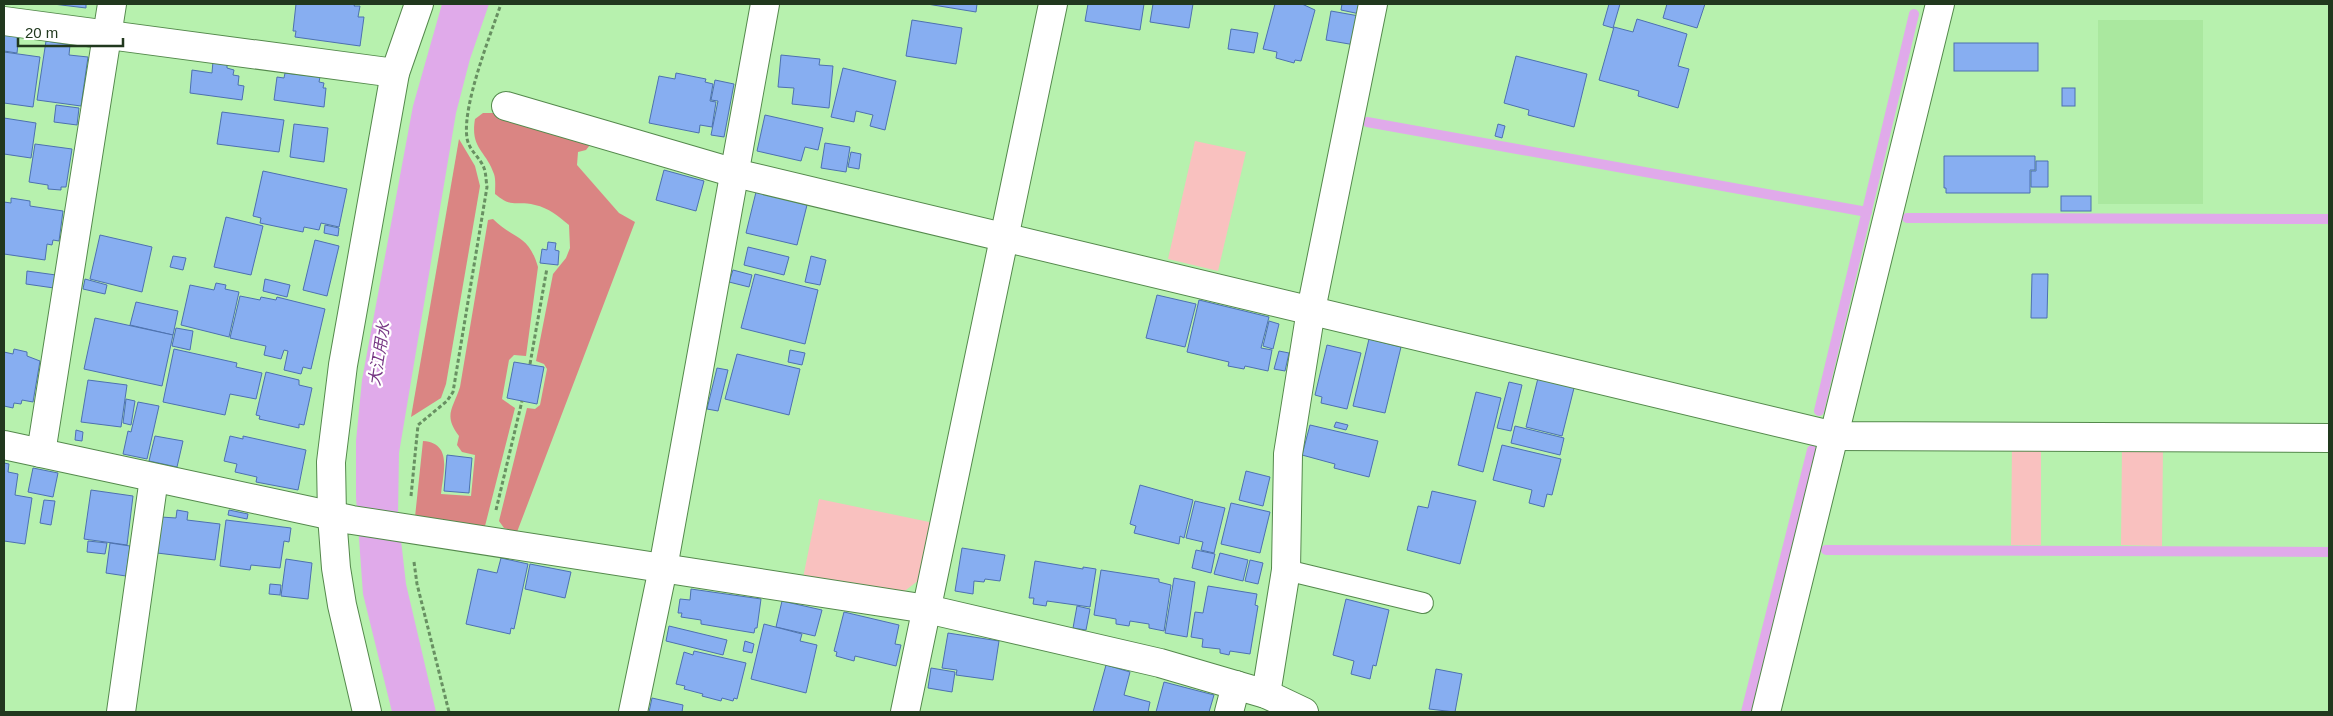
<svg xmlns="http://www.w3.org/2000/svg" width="2333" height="716" font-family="Helvetica,'Noto Sans JP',sans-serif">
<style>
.built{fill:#aae89f}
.green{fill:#f9c1bf}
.forest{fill:#da8583}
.water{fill:#e0aaea}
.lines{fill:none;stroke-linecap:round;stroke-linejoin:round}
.stream{stroke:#e0aaea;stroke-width:10}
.building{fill:#87aef1;stroke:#4d71b0}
.lane-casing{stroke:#54894c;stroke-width:22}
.street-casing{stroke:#54894c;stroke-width:30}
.secondary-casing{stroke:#54894c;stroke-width:30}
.path{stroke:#689062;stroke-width:3;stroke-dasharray:4 2.5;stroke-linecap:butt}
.lane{stroke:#fff;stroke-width:20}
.street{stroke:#fff;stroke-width:28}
.secondary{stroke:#fff;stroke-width:28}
.labels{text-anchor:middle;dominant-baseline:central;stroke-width:4.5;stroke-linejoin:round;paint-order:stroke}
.water-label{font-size:16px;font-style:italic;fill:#773884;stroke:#fff}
</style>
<rect width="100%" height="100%" fill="#b7f1ae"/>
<rect class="built" x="2098" y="20" width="105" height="184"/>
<g class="green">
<path d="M1195,141L1246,152L1218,271L1168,259Z"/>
<path d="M2012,443L2041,444V545H2011Z"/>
<path d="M2122,444H2163L2162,546L2121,545Z"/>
<path d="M819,499L934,523L923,577L902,593L803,578Z"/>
</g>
<g class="forest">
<path d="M483,113H497L593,141L586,150L578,152L577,165L619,213L635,222L517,532L504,528L499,521L527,408L535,409L540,405L547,369L544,364L536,361L553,274L566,258L570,248L569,225C558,216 549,208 535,205C516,200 513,209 495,194C495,188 496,180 494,174C486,150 470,149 475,119Z"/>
<path d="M459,139L475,166L480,186L446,384L441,398L411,417Z"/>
<path d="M493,219C514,240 528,233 538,267L526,356L514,355L509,360L502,399L515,408L485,526L415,517L423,441C453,443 443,473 441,494L471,496L475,455L462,452L457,445L459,436C443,415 453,409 460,387L488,220Z"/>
</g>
<path class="water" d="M442,4H489L470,59L456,113L399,453L398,514L406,584L436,712H392L363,594L356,497V441L362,380L413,106Z"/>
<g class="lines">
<g class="stream">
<path d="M1367,122L1867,212"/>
<path d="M1907,218L2329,219"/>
<path d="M1819,411L1914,14"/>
<path d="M1826,550L2329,552"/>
<path d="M1746,712L1812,450"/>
</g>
</g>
<g class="building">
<path d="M53,4H86V8Z"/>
<path d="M296,4H355L354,6H360L358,17H364L360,46L295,37L296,31H293Z"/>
<path d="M927,4H977L976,12Z"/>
<path d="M1088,4H1144L1140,30L1085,21Z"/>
<path d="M1153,4H1193L1189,28L1150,22Z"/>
<path d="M1275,4H1302L1315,10L1301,61L1295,60L1294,63L1276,58L1277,52L1263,49Z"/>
<path d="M1342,4H1361L1360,14L1341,10Z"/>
<path d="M1609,4H1620L1613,28L1603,25Z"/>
<path d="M1667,4H1705L1697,28L1663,18Z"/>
<path d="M1331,11L1359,16L1355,45L1326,40Z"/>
<path d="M1637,19L1687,34L1678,66L1689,69L1678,108L1638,96L1639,91L1599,80L1614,27L1633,32Z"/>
<path d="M912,20L962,28L956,64L906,56Z"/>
<path d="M1231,29L1258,33L1254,53L1228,49Z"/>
<path d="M4,33L19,35L17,53L4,51Z"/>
<path d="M46,41L70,45L69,55L88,57L81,106L37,100Z"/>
<rect x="1954" y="43" width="84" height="28"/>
<path d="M4,52L40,57L33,107L4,103Z"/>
<path d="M781,55L820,59L819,65L833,66L829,108L792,104L794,88L778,87Z"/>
<path d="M1516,56L1587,74L1574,127L1528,115L1529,110L1504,103Z"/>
<path d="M213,61L227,63V68L234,70L233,75L239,76L238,85L244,86L242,100L190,93L192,70L212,73Z"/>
<path d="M843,68L896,81L885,130L870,126L873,115L856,111L854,122L831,117Z"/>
<path d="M285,73L320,77L319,82L324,83L323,88H326L324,107L274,100L277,77L284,78Z"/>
<path d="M676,73L706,79L705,82L713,84L710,101L716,102L712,127L700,125L699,133L649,123L659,76L675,79Z"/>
<path d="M715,80L734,84L724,137L711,135L718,101L711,100Z"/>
<rect x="2062" y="88" width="13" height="18"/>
<path d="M56,105L79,108L77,125L54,122Z"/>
<path d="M222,112L284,120L279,152L217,144Z"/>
<path d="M765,115L823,128L818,150L805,147L801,161L757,151Z"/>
<path d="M4,118L36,123L31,158L4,154Z"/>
<path d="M294,124L328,128L324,162L290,157Z"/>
<path d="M1498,124L1505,126L1502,138L1495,136Z"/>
<path d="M825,143L850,147L846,172L821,168Z"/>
<path d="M35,144L72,149L66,187H61V190L48,189V185L29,182Z"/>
<path d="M851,152L861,154L859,169L848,167Z"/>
<path d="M1944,156H2035V170H2030V193H1946V188H1944Z"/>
<path d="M2036,161H2048V187H2031V171H2036Z"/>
<path d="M664,170L704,181L696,211L656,200Z"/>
<path d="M263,171L347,189L339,227L321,223L319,230L304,227L303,232L260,223L261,218L253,216Z"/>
<path d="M756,192L807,205L797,245L746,233Z"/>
<rect x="2061" y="196" width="30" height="15"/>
<path d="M11,198L30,201V206L63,211L59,241L53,240L52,245L47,244L45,260L4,254V202L11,203Z"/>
<path d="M226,217L263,226L251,275L214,267Z"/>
<path d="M325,225L339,228L338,236L324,233Z"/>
<path d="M100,235L152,247L142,292L90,279Z"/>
<path d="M315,240L339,246L327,296L303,290Z"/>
<path d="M548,242L556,243L555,250L559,251L558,265L540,263L542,249L547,250Z"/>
<path d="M748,247L789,257L784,275L744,265Z"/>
<path d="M173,256L186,258L183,270L170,267Z"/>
<path d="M811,256L826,260L820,285L805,282Z"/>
<path d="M733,270L752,275L749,287L729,282Z"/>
<path d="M27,271L56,275L54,288L26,284Z"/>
<path d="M755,274L818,290L805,344L741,328Z"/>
<path d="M2032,274H2048L2047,318H2031Z"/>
<path d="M85,279L107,285L105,294L83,289Z"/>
<path d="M265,279L290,285L287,297L263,291Z"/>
<path d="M216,283L226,285L225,289L239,292L229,337L181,325L190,285L214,290Z"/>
<path d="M1157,295L1196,304L1185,347L1146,338Z"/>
<path d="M240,296L260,300L261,297L276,300L277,297L325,309L311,369L303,367L301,374L284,370L288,351L284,350L281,359L264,355L266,346L230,338Z"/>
<path d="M1199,300L1269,317L1261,348L1272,350L1268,371L1245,366L1244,369L1228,366L1229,362L1187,352Z"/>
<path d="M136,302L178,311L173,335L130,325Z"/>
<path d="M95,318L173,335L162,386L84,369Z"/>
<path d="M1269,321L1279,324L1273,349L1263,346Z"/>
<path d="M176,328L193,331L190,350L172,346Z"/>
<path d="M1369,339L1401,347L1385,413L1353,406Z"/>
<path d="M1327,345L1361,353L1347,409L1321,403L1322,397L1315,395Z"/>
<path d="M14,349L27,352V356L40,361L33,402L22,400L21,404L14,403L13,408L4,406V352L13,354Z"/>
<path d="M174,349L237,363L236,367L262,373L256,399L230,394L225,415L163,402Z"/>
<path d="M790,350L805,353L802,365L788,362Z"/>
<path d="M1279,351L1289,353L1285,371L1274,369Z"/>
<path d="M737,354L800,369L789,415L725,399Z"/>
<path d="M514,362L544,367L537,404L507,398Z"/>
<path d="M717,368L728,370L718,411L707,409Z"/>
<path d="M266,372L299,380V385L312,388L304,425L299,424V428L259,419L260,416L256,415Z"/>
<path d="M1539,374L1575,384L1562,436L1526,427Z"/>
<path d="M88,380L127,385L121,427L81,422Z"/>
<path d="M1509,382L1522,385L1511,431L1497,428Z"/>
<path d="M1476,392L1501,398L1483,472L1458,465Z"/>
<path d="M126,399L135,401L131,425L123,423Z"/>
<path d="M138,402L159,406L147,459L123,454L128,431L131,432Z"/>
<path d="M1336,422L1348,425L1346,430L1334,427Z"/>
<path d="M1310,425L1378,441L1369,477L1334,468L1335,464L1302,455Z"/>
<path d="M1515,426L1564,438L1560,455L1511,443Z"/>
<path d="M76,430L83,432L82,441L75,440Z"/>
<path d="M155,436L183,441L177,467L149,461Z"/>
<path d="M230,436L243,439V436L306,450L298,490L256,482L257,477L235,472L237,464L224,461Z"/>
<path d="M1502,445L1561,459L1552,495L1547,494L1544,507L1529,503L1532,490L1493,480Z"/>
<path d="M447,455L472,458L469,493L444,491Z"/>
<path d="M4,463L9,464L8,472L18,474L15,495L32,498L25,544L4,541Z"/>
<path d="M33,468L58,473L53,497L28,492Z"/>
<path d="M1246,471L1270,477L1263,506L1239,500Z"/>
<path d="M1140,485L1193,500L1184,538L1180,536L1179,544L1134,533L1136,526L1130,524Z"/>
<path d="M91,490L133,496L127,545L84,539Z"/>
<path d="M1432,491L1476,501L1460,564L1407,550L1418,506L1428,508Z"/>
<path d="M44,500L55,501L51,525L40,523Z"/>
<path d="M1195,501L1225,508L1214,553L1201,550L1203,542L1186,538Z"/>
<path d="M1231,503L1270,512L1260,553L1221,544Z"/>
<path d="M177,510L188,512L187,520L220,524L215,560L157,553L161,517L176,518Z"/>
<path d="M229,510L248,514L247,519L228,515Z"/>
<path d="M226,520L291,528L289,542L284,541L280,568L251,565L250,570L220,566Z"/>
<path d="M88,541L107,543L105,554L87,552Z"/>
<path d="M110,543L130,546L126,576L106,573Z"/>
<path d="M962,548L1005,555L1000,581L985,579L984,582L974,581L973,594L955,591Z"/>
<path d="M1196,550L1215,554L1211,573L1192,568Z"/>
<path d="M1220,553L1248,560L1243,581L1214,574Z"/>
<path d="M501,558L528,564L514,629L511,628L510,634L466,624L478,569L497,573Z"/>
<path d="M286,559L312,563L308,599L281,596Z"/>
<path d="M1250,560L1263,563L1258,584L1245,581Z"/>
<path d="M1035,561L1083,569V567L1096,569L1090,607L1047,601L1046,606L1033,604L1034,598H1029Z"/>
<path d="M530,564L571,572L565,598L525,589Z"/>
<path d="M1101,570L1159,579V582L1171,585L1164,631L1149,628V624L1130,621L1129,626L1116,624V619L1094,615Z"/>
<path d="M1174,578L1195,582L1187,637L1165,633Z"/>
<path d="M270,584L281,585L280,595L269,594Z"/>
<path d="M1208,586L1257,594L1255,605L1258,606L1250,654L1230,651L1229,655L1220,653V649L1202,647L1203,639L1191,637L1195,612L1203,613Z"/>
<path d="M691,589L761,599L757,628H755L754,633L701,624V620L681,617L682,613H678L680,599L690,600Z"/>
<path d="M1346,599L1389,610L1376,666L1373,665L1370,679L1351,674L1354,661L1333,655Z"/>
<path d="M782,601L822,610L815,636L776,627Z"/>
<path d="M1077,606L1090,609L1086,630L1073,628Z"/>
<path d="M844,612L899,625L895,644L901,645L896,666L855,656L854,661L836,656L837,652L834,651Z"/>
<path d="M764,624L802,634L800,641L817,645L806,693L751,679Z"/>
<path d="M669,626L727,640L723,655L666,641Z"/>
<path d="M948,633L999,641L993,680L956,675L957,670L942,668Z"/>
<path d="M745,641L754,644L752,653L743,651Z"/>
<path d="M694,651L746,663L737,699L734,698L733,701L722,698L721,701L702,696L703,694L684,689L685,686L676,684L684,652L693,655Z"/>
<path d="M1106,665L1130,672L1124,695L1150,702L1148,712H1093Z"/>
<path d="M931,668L955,672L952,692L928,688Z"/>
<path d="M1436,669L1462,674L1455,712L1429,709Z"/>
<path d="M1164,682L1214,695L1209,712H1156Z"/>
<path d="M652,698L683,705L682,712H649Z"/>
</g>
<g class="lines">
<defs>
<path id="lane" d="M1286,570L1423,603"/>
<g id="street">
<path d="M4,21L395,73"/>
<path d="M506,106L735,173L1835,436L2329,438"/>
<path d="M4,445L352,520L927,609L1160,663L1266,694L1304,712"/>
<path d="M41,453L112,4"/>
<path d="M1266,694L1286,570L1288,454L1311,310L1373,4"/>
<path d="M121,712L154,478"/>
<path d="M633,712L663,568L765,4"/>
<path d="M905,712L1053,4"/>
<path d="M1229,712L1236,685"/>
<path d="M1766,712L1940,4"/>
</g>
<path id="secondary" d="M367,712L342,605L336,568L332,516L331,462L343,365L395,73L419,4"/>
</defs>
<use href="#lane" class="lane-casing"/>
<use href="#street" class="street-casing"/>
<use href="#secondary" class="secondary-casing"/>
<g class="path">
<path d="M530,364L547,268"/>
<path d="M411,496L418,425L447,401L453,392L487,187C486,181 486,173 484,168C480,157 469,151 467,138C462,106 490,36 501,4"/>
<path d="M496,510L522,401"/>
<path d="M414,562L417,584L449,712"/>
</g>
<use href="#lane" class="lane"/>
<use href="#street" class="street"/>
<use href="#secondary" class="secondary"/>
</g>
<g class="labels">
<g class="water-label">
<text transform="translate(379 354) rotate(-81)">大江用水</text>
</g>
</g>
<rect width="2333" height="716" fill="none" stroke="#21381e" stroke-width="10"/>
<path d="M18 38v8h105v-8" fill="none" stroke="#21381e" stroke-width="2.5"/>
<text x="25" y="38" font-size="15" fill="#21381e" stroke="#ffffff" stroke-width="4" paint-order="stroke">20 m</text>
</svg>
